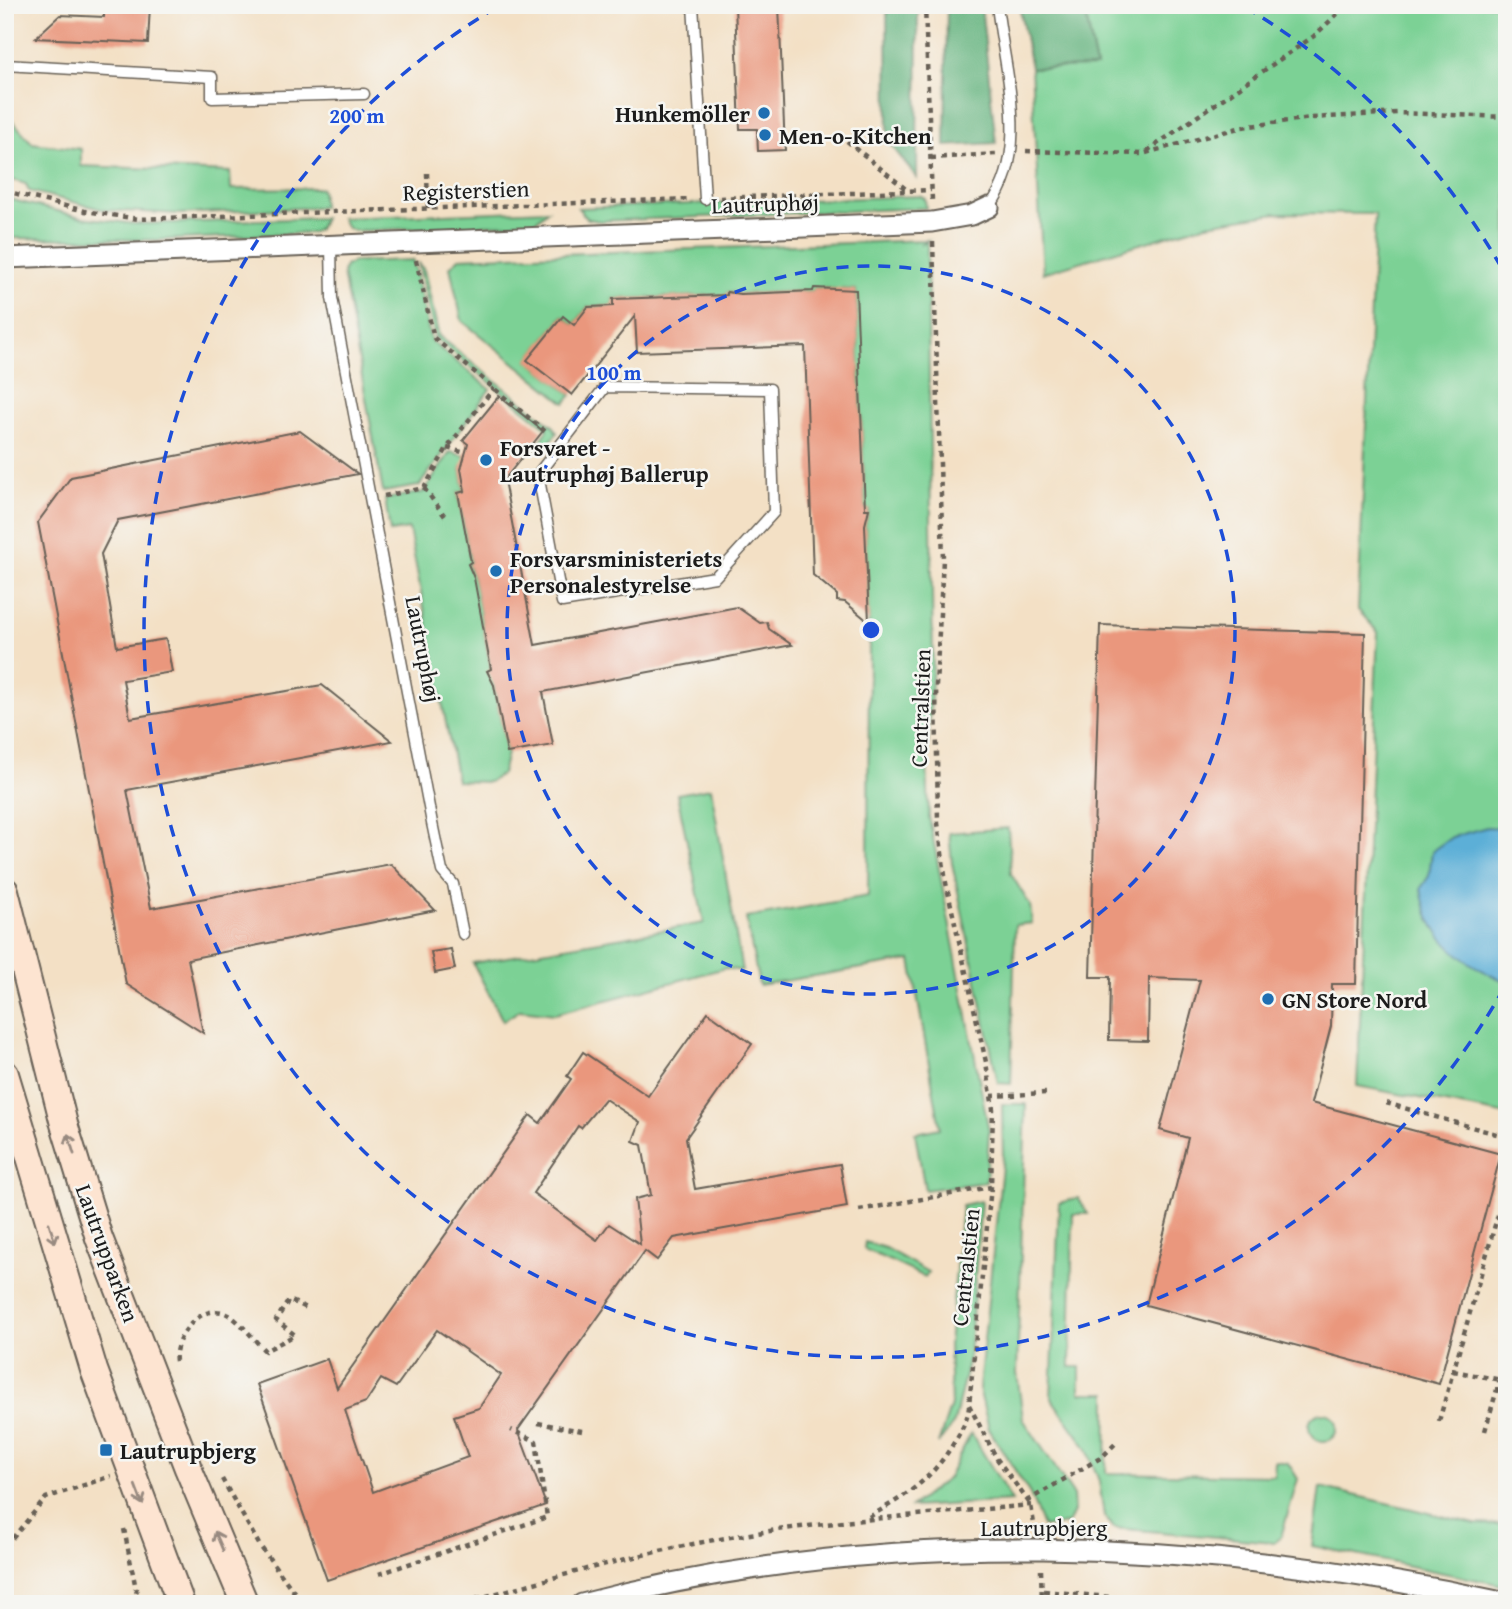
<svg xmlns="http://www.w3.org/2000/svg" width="1512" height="1609" font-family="'Gentium Book Plus',serif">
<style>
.green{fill:#7bd195;stroke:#4c7658;stroke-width:2}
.forest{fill:#64b37e;stroke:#40684d;stroke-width:2}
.water{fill:#5bafd7;stroke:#3c667a;stroke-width:2}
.building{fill:#ea977d;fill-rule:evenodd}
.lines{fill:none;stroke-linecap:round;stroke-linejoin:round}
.lane-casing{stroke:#676157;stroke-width:13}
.street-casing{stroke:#676157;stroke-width:23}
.secondary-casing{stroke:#676157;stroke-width:30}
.path{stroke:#676157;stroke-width:4.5;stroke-dasharray:5 5;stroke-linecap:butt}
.lane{stroke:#fff;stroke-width:10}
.street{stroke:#fff;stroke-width:19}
.secondary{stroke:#fde4d1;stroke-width:26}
.oneway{stroke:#988a80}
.ring{fill:none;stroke:#1d4ed8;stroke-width:3.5;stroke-dasharray:12 9}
.poi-dot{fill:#1f6fb2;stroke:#f6f6f2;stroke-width:2.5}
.labels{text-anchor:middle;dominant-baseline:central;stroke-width:5;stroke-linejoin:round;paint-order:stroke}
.poi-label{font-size:23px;font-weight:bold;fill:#1c1c1c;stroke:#f6f6f2;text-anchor:start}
.street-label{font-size:23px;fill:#1c1c1c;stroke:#f6f6f2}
.centre{fill:#1d4ed8;stroke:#f6f6f2;stroke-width:3.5}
.ring-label{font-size:21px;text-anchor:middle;font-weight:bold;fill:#1d4ed8;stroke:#f6f6f2;stroke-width:5;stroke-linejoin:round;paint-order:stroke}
</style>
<rect width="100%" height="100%" fill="#f6f6f2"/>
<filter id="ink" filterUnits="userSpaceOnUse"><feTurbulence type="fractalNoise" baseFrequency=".0143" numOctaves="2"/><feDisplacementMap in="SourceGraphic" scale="14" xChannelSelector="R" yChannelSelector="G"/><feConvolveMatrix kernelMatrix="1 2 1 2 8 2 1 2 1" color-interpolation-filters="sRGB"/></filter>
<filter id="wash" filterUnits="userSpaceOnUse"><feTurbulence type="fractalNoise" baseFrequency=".00686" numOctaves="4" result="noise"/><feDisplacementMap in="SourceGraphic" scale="28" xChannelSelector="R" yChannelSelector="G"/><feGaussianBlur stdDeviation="1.57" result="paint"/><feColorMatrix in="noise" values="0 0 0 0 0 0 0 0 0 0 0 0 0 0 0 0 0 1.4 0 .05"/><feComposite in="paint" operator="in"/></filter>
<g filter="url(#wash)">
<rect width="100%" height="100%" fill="#f3e0c5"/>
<g class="green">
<path d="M1084,5H1507V1115L1357,1086L1378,632L1358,610L1375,214L1276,213L1207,224L1043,273L1031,68L1096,67Z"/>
<path d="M5,81H10L9,117L32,143L81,149V166L230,172L231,189L321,188L323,207L180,214L105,210L29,191L26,184L5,178Z"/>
<path d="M921,196L925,199L926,208L599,221L588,219L578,208Z"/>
<path d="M5,198L81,217L136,224L324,218L319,229L311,233L158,240L5,238Z"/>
<path d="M548,210L534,223L355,231L347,228L341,218Z"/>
<path d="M928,240L920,245L927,242L933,661L927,763L929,817L989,1131L986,1182L925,1190L915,1133L940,1128L911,960L759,985L746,918L868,896L869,633L865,525L869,510L865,509L856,290L815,288L813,291L740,294L728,292L727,295L613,299V306L588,307L574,325L563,316L528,360L572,395L565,403L462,321L450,267L459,258Z"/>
<path d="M413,260L431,341L490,389L419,486L383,492L343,273L345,266L353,262Z"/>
<path d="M418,262L424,270L439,336L554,427L557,433L543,451L536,449L548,429L435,338Z"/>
<path d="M450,452L469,457L461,468L465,491L458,493L471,562L468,564L474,578L507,753L502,774L489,782L457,781L409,529L390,532L385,499L424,492Z"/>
<path d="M711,788L742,971L725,968L555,1014L520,1010L503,1021L473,963L704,923L677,794Z"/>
<path d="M1008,828L1011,874L1030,905L1032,923L1015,925L1011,1084L998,1083L952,863L949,833Z"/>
<path d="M1002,1104H1026L1017,1373L1023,1419L1073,1494L1074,1512L1068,1524L1043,1527L1030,1494L989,1429L979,1388L1003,1156Z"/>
<path d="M1078,1198L1088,1214H1073L1070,1367H1080V1393H1107L1106,1473L1274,1476L1275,1461L1288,1463L1298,1479L1281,1537L1274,1542L1114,1528L1104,1516L1099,1481L1086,1447L1051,1398L1059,1203Z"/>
<path d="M981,1201L969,1357L954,1423L938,1444L951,1405L949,1345L962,1205Z"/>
<path d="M865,1242L885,1248L928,1272L925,1277L864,1249Z"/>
<circle cx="1323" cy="1427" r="14"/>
<path d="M971,1433L1012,1501L911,1507L948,1478Z"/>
<path d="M1320,1487L1475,1524L1507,1525V1586L1312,1546Z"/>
</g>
<g class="forest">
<path d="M887,5H918L917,178L888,141Z"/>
<path d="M947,5H981L996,143L945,146Z"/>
<path d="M1019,5H1084L1096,67L1031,68Z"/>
</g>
<path class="water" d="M1487,827L1507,828V982C1464,965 1427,936 1421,888L1429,876L1432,851L1452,837Z"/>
<g id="blocks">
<g class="building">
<path d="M104,5H150L148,43L35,38L60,15L104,17Z"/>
<path d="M735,5H779L785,150L758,151L757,129H740Z"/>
<path d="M814,288L856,290L865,509H869L865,525L869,622L845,602L837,601V595L813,575L805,346L637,352L635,316L572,395L527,360L563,316L574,325L588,307L613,306V299L727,295V292L740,294L813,291Z"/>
<path d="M499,396L543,431L504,480L535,645L737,607L760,623L767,622L769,629L792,645L543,692L553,745L507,753L494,685L487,671L491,669L474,578L468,564L471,562L458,493L465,491L461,469L468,444L463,440Z"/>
<path d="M300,431L358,474L118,520L101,554L117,647L166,639L172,672L123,680L130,718L322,685L392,741L127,790L151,908L391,864L435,910L188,959L203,1033L126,984L38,522L71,477Z"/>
<path d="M1100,625L1365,633L1356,984H1332L1331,1026L1311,1103L1501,1154L1439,1384L1146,1305L1188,1138L1160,1130L1200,980L1149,978L1148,1041L1109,1040L1110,977H1090Z"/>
<path d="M451,949L455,969L435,973L431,952Z"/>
<path d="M708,1012L752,1044L686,1138L695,1189L840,1164L847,1207L674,1238L657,1260L645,1251L518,1430L546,1505L327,1580L257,1384L327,1359L337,1388L530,1115L540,1123L571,1079L567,1076L583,1052L648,1096ZM605,1099L640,1122L633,1141L642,1145L651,1195L635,1199L640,1244L609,1224L597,1240L533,1193L578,1126L581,1128ZM437,1330L501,1375L479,1408L454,1416L468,1457L373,1492L345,1410L366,1402L381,1379L396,1387Z"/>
</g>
</g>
</g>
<g filter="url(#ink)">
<use href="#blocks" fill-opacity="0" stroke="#676157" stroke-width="2"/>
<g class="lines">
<defs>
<g id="lane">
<path d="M693,5L705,199"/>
<path d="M5,65L212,77V98L364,94"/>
<path d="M989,207C1032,152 1004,69 997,5"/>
<path d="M331,245L332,298L432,823L442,871L453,884L463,934"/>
<path d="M605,387L770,389L774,512L715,577L562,602L538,474Z"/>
</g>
<g id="street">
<path d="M5,258L932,222L972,215L989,207"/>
<path d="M582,1604C881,1524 1206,1538 1507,1603"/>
</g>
<g id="secondary">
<path d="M5,891L64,1124L99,1238L188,1468L245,1604"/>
<path d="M5,1074L94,1370L181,1604"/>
</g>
</defs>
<use href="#lane" class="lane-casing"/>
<use href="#street" class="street-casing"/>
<use href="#secondary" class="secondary-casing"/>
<g class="path">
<path d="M925,5L932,201"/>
<path d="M847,141L907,190"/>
<path d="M1026,151L1142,154L1242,127L1311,118L1398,113L1507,117"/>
<path d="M1147,151L1314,36L1347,5"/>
<path d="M931,158L996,154"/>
<path d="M427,173L428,209"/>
<path d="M5,191L85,211L138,219L690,199"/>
<path d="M720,198L931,190"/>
<path d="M933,242L943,559L936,686L938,823L946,883L986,1062L993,1109L991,1187L969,1405L997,1459L1031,1505L1035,1530"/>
<path d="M416,260L434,338L547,433"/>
<path d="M447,448L462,452"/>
<path d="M424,488L447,519"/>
<path d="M384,496L424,488L447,448L494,388"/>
<path d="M991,1096L1047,1093"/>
<path d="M1386,1103L1507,1137"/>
<path d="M859,1210L991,1187"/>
<path d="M176,1361C172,1338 203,1299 229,1315C242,1323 254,1340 265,1351L295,1335L276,1320L289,1300L307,1308"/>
<path d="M1453,1371L1507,1381"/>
<path d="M1439,1421L1507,1183"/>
<path d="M538,1423L582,1431"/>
<path d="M1485,1431L1500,1379"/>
<path d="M222,1479L260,1546L303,1604"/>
<path d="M1027,1501L1102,1457L1118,1441"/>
<path d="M869,1517C908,1494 931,1481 955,1441C962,1429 968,1420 969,1406"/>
<path d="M124,1529L139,1604"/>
<path d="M6,1546L46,1498L111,1476"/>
<path d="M1041,1570L1042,1604"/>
<path d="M379,1574L547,1517L536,1441L511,1430"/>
<path d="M1044,1591L1184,1604"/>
<path d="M457,1604C543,1581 627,1556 714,1540C819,1521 925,1515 1031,1505"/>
</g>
<use href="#lane" class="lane"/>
<use href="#street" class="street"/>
<use href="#secondary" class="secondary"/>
</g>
<defs><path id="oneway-shaft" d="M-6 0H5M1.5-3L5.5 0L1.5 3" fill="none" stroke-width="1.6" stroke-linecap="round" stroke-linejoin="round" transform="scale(1.75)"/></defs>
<g class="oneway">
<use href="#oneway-shaft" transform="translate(71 1144) rotate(-107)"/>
<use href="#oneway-shaft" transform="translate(52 1233) rotate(73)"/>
<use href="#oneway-shaft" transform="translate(139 1495) rotate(69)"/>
<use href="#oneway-shaft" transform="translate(219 1541) rotate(-113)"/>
</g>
</g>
<g class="ring">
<circle cx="871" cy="630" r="364"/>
<path d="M1504 988A727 727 0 1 1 497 7M1245 7A727 727 0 0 1 1504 272"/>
</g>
<g class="poi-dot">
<circle cx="764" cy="113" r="7"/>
<circle cx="765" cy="135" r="7"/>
<circle cx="486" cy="460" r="7"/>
<circle cx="496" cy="571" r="7"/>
<circle cx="1268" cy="999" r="7"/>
<rect x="99" y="1443" width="14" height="14" rx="3.5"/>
</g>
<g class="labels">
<g class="poi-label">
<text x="750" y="113" text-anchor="end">Hunkemöller</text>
<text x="779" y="135">Men-o-Kitchen</text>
<text x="500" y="447">Forsvaret -<tspan x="500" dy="26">Lautruphøj Ballerup</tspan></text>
<text x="510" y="558">Forsvarsministeriets<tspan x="510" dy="26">Personalestyrelse</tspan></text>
<text x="1282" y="999">GN Store Nord</text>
<text x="120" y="1450">Lautrupbjerg</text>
</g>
<g class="street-label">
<text transform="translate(466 190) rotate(-2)">Registerstien</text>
<text transform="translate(765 203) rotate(-2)">Lautruphøj</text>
<text transform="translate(424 649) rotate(79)">Lautruphøj</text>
<text transform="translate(920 708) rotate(-88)">Centralstien</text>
<text transform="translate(108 1253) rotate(70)">Lautrupparken</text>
<text transform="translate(965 1267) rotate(-84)">Centralstien</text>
<text x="1044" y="1527">Lautrupbjerg</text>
</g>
</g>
<circle cx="871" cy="630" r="10" class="centre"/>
<g class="ring-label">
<text x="357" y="123">200 m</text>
<text x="614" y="380">100 m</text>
</g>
<rect width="1512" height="1609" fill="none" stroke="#f6f6f2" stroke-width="28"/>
</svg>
